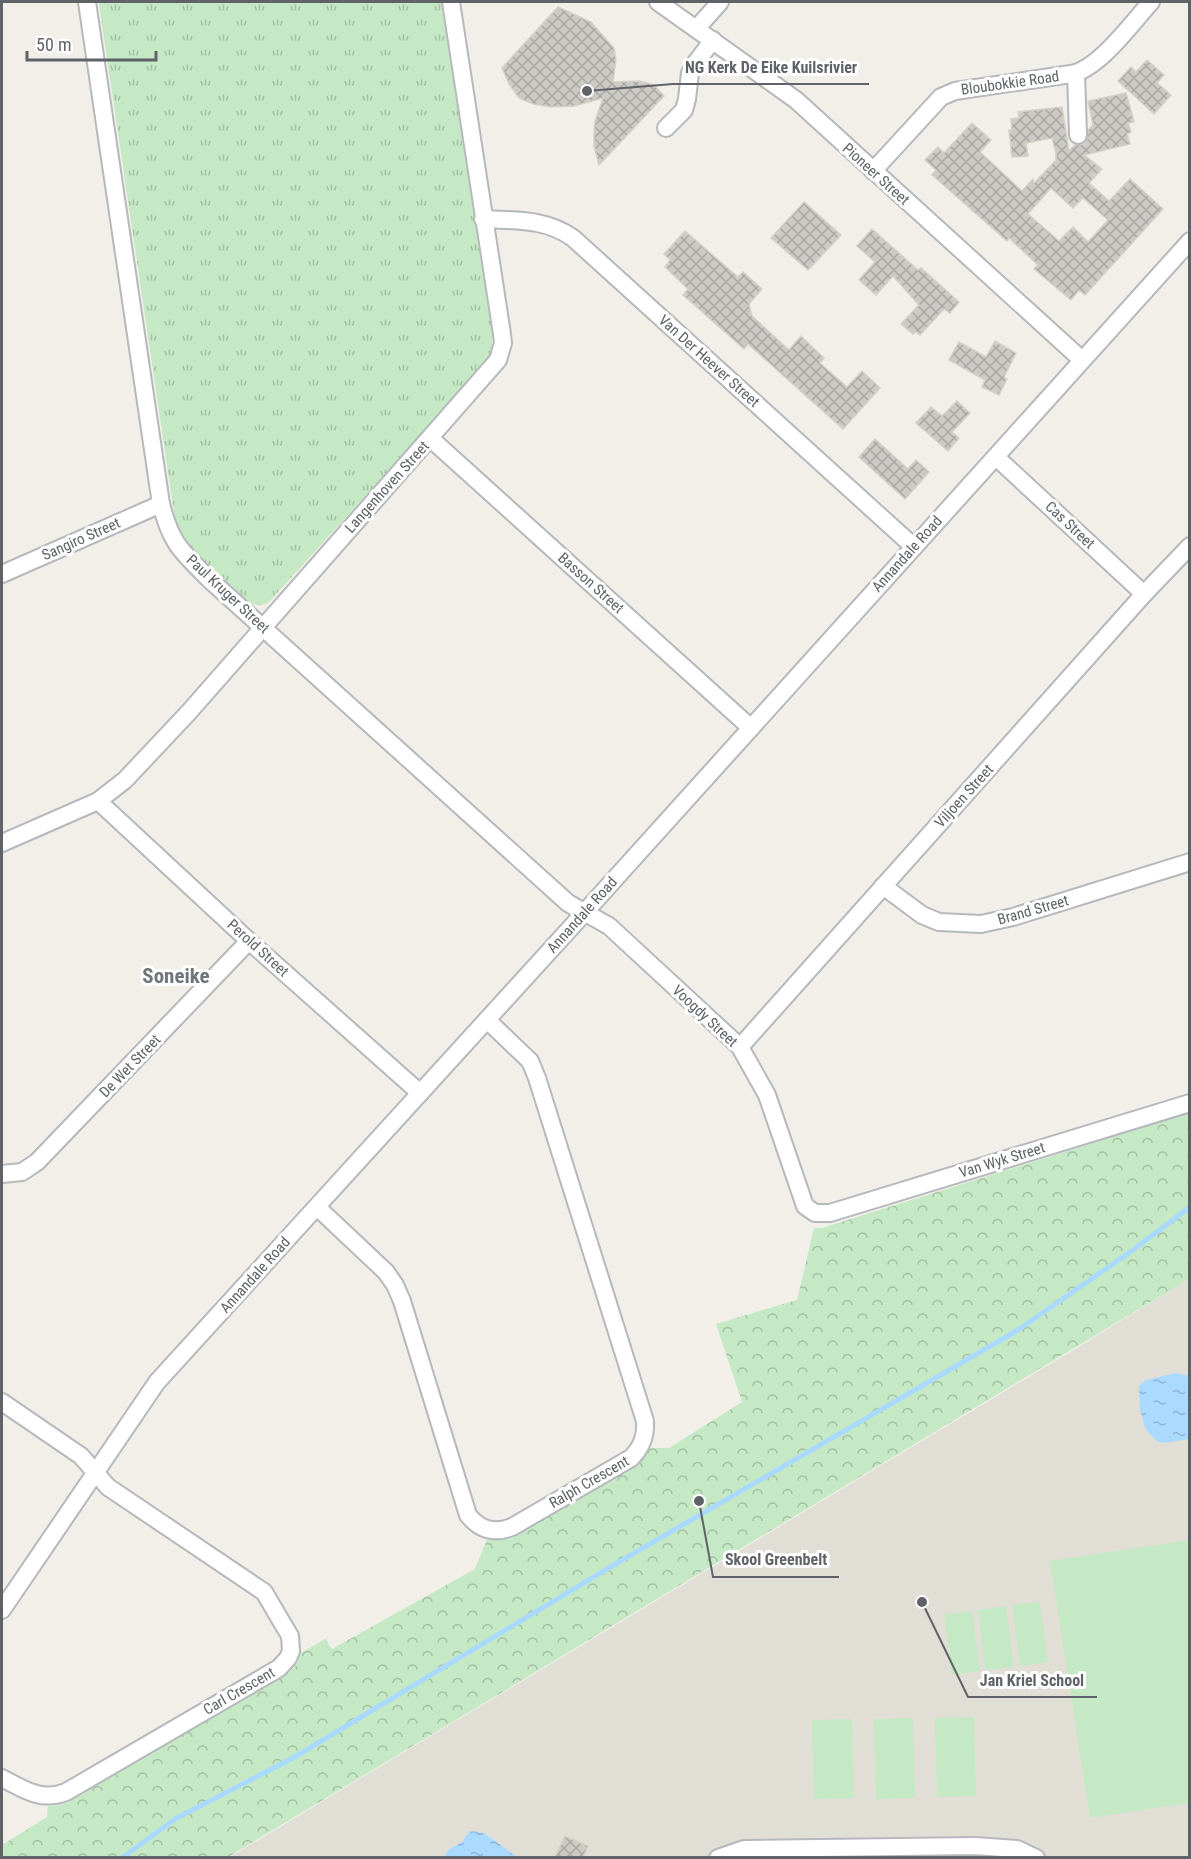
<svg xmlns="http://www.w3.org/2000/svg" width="1191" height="1859" font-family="'Roboto Condensed',sans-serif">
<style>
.education{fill:#e1ded6}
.grass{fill:url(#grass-tufts)}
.park{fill:url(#park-crowns)}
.pitch{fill:#c5e8c5}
.water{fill:url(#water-ripples)}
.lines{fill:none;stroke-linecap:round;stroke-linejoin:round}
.stream{stroke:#aadaff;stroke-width:5}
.building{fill:url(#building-cross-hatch);stroke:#d6d1c6;stroke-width:1.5;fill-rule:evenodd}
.minor-casing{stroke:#b5b8bc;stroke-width:20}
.minor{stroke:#fff;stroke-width:16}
.labels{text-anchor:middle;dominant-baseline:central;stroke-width:6;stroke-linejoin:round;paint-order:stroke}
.street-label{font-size:15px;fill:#5f6368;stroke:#fff}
.district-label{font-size:21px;font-weight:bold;fill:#70757a;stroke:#fff}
.leader{fill:none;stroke:#5f6368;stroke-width:2}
.callout-dot{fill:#5f6368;stroke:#fff;stroke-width:2}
.callout-label{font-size:16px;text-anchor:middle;font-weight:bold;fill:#5f6368;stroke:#fff;stroke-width:6;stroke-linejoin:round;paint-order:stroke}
</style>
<defs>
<pattern id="grass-tufts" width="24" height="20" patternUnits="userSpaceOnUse" patternTransform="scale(1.5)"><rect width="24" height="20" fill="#c5e8c5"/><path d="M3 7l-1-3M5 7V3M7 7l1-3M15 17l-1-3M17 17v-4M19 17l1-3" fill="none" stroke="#a3c0a4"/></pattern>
<pattern id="park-crowns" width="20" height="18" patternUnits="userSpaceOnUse" patternTransform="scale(1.5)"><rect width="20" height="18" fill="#c5e8c5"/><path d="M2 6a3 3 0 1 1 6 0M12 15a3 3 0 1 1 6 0" fill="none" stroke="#a3c0a4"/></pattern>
<pattern id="water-ripples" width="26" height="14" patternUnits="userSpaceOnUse" patternTransform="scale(1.5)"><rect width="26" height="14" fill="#aadaff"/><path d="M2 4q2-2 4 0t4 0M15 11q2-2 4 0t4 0" fill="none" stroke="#8eb4d2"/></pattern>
<pattern id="building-cross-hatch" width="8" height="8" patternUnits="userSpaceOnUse" patternTransform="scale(1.5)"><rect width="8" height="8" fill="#cccac5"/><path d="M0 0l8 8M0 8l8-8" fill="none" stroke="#a9a8a4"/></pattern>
</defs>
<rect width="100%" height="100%" fill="#f1efe8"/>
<path class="education" d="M1189,1279V1857L228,1858L1080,1346Z"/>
<path class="grass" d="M101,2H441L492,334V350L485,364L269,602C261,607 255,606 248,601L186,544L176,526L99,4Z"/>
<path class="park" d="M1189,1113V1279L228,1857L2,1858V1845L47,1817L48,1806H56L69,1802L288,1673L297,1664L301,1653L325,1639L332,1649L475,1569L488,1537L502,1539L512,1538L638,1465L650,1448H669L742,1402L716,1324L797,1300L814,1228H822Z"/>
<g class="pitch">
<path d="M1189,1540V1803L1090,1818L1050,1561Z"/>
<path d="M1040,1602L1048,1662L1020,1666L1012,1605Z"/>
<path d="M1006,1606L1014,1667L985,1670L978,1610Z"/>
<path d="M972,1611L980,1671L952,1675L944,1614Z"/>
<path d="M974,1717L976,1796L937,1797L935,1718Z"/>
<path d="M913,1718L915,1798L876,1799L874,1719Z"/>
<path d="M852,1719L854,1798L814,1799L812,1720Z"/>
</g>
<g class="water">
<path d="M1175,1373L1189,1376V1439C1176,1440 1171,1444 1158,1442L1146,1430L1140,1410L1139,1386L1146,1380Z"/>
<path d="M470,1831L484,1833L517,1857H444L448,1850L462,1842Z"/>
</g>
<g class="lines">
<path class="stream" d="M122,1858L175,1819L293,1758L612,1566L1018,1330L1133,1250L1190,1207"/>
</g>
<g class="building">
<path d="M558,7L591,22L614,48L616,60L613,82L640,81L654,85L664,96L599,165L594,146V135L595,121L603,98L574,106L550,107L533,104L519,98L509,84L502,68Z"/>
<path d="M1147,60L1164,75L1157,83L1171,95L1154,114L1118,81L1131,67L1136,72Z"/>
<path d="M1126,93L1134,122L1128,123L1131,132L1127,134L1130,144L1084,155L1102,169L1089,183L1109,201L1130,179L1163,209L1085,295L1079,290L1071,300L1034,269L1038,265L1009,238L1007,241L932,175L936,170L925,160L938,147L944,153L972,123L991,140L980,152L1022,191L1033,179L1034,183L1056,160V153L1052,138L1026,143L1028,156L1012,157L1009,130H1012L1011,119L1019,118L1018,112L1062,107L1069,151L1075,145L1084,144L1087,139L1088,130L1093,125L1088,101ZM1051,188L1073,208L1083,198L1108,220L1088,242L1073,227L1059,241L1028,214Z"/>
<path d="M804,202L841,235L808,270L771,238Z"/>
<path d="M872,229L918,270L921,268L959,302L950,313L944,309L920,335L916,332L913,334L901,324L919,305L893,276L876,295L859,280L875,262L857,246Z"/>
<path d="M685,231L738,277L743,272L762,289L749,304L752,316L789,350L801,336L824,358L820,363L847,387L862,371L880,388L843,429L748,344L744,349L683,295L688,289L665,267L670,260L664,254Z"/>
<path d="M995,341L1016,353L1004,377L1007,379L999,395L982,387L985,380L949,360L959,342L986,357Z"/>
<path d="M957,401L970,413L952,432L959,438L948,451L916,423L931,407L942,416Z"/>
<path d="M875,439L908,469L916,460L929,472L905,499L859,457Z"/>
<path d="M565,1836L588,1846L583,1857H555Z"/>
</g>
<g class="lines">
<defs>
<g id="minor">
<path d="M87,2L161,504C171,544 182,552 210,580L568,903L609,926L740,1047L767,1095L805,1206L815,1213H830L1190,1103"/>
<path d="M658,2L796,100L1082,360"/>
<path d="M697,28L720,2"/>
<path d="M1076,73L1078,135"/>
<path d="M666,128L684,110L687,99L690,73L694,65L713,40"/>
<path d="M873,171L941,97L955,91L1071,74C1099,69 1132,23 1151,2"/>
<path d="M483,219C515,221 545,218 573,238L914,547"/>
<path d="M430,438L751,728"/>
<path d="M996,457L1144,594"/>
<path d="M2,574L161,504"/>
<path d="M98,801L249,941L420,1093"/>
<path d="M2,843L98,801L125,780L189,712L498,360L503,343L502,334L451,2"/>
<path d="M883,886L922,915L939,922L981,924L1013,917L1190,862"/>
<path d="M740,1047L1144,594L1190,546"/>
<path d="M2,1174L22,1172L37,1162L249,941"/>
<path d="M317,1207L386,1272L395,1285L402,1301L468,1515C480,1530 494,1534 512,1527L631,1458C642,1447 646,1436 645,1421L537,1078L530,1061L487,1020"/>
<path d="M2,1402L81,1456L108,1487L264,1592L290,1636L291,1651L288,1658L279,1668L66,1792C41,1802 23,1789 2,1778"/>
<path d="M2,1610L157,1382L585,912L1190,241"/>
<path d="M718,1858L744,1849L975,1846L1017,1849L1036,1858"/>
</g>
</defs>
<use href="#minor" class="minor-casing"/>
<use href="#minor" class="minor"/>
</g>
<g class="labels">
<g class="street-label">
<text transform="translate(1010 83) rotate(-8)">Bloubokkie Road</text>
<text transform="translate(876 174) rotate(42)">Pioneer Street</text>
<text transform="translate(709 361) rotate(42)">Van Der Heever Street</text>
<text transform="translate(387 487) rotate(-48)">Langenhoven Street</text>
<text transform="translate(1070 525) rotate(43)">Cas Street</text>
<text transform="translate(81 539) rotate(-24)">Sangiro Street</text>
<text transform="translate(907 554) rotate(-48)">Annandale Road</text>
<text transform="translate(591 583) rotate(42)">Basson Street</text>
<text transform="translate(228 594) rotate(43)">Paul Kruger Street</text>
<text transform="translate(964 796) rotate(-48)">Viljoen Street</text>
<text transform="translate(1033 910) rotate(-16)">Brand Street</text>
<text transform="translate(582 915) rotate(-48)">Annandale Road</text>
<text transform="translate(258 948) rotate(42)">Perold Street</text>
<text transform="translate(705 1016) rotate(43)">Voogdy Street</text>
<text transform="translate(130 1066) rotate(-46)">De Wet Street</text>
<text transform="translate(1002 1160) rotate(-17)">Van Wyk Street</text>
<text transform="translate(255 1275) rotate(-48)">Annandale Road</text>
<text transform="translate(589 1482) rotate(-30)">Ralph Crescent</text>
<text transform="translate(239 1691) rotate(-30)">Carl Crescent</text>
</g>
<g class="district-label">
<text x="176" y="976">Soneike</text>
</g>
</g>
<path class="leader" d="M587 91L673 84H869M699 1501L713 1577H839M922 1602L968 1697H1097"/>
<g class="callout-dot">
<circle cx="587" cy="91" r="6"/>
<circle cx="699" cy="1501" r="6"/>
<circle cx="922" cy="1602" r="6"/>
</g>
<g class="callout-label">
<text x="771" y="73">NG Kerk De Eike Kuilsrivier</text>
<text x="776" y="1565">Skool Greenbelt</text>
<text x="1032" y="1686">Jan Kriel School</text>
</g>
<rect width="1191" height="1859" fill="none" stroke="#5f6368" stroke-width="6"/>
<path d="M27 51v9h129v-9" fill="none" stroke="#5f6368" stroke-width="3"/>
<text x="36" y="51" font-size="18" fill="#5f6368" stroke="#ffffff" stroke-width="4.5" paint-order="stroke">50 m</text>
</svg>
